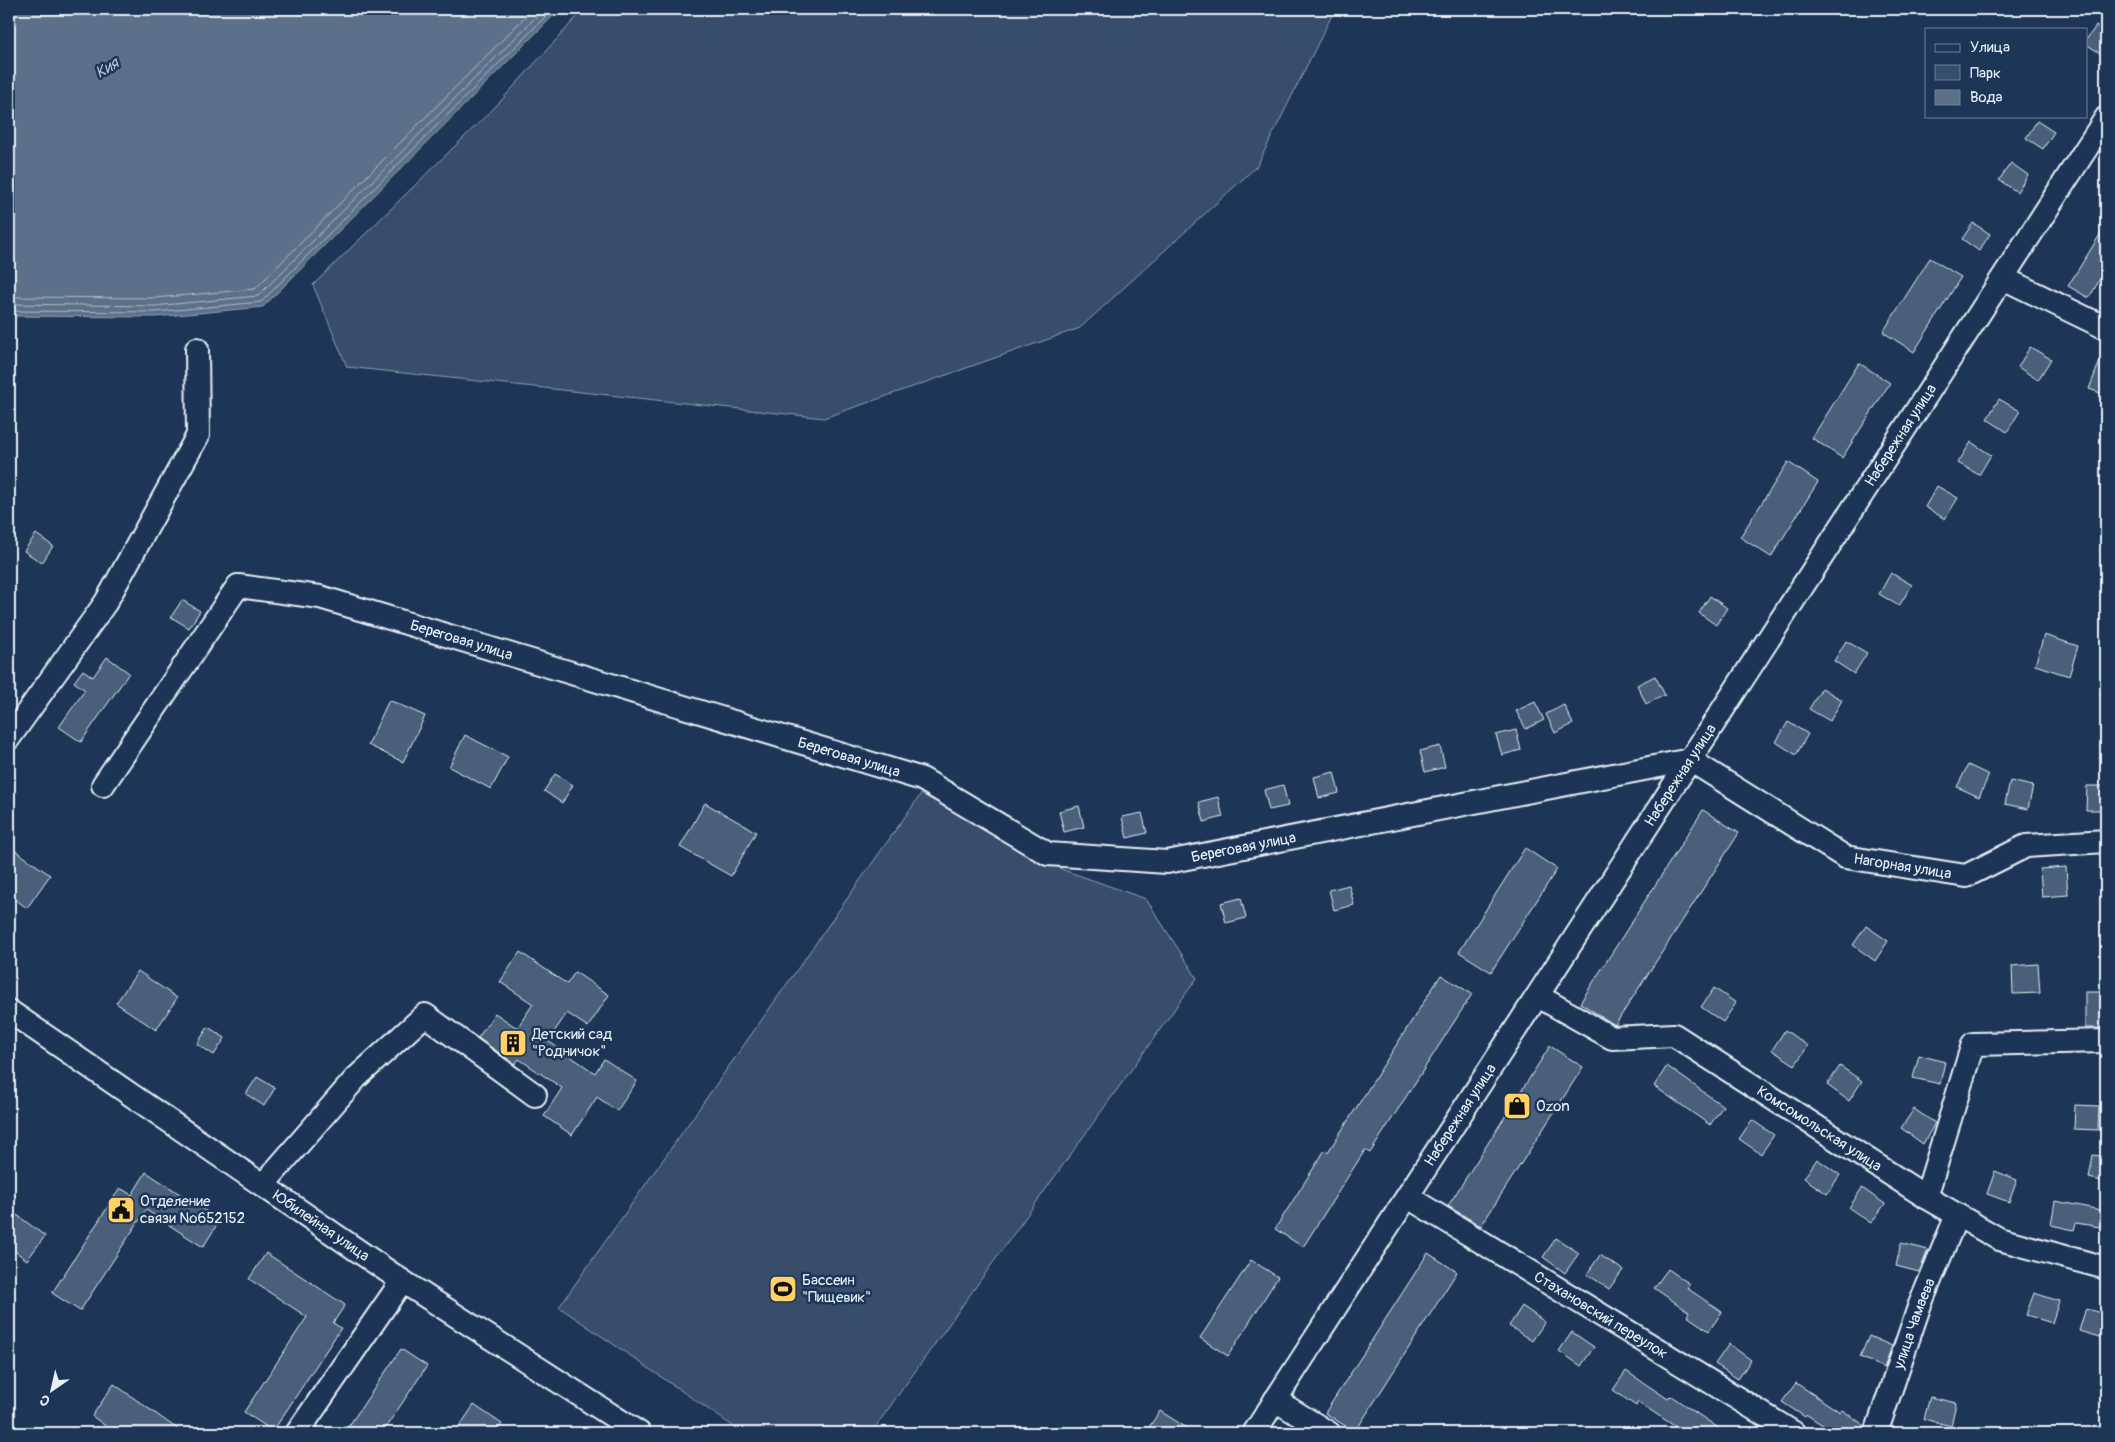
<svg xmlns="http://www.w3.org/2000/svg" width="2115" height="1442" font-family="Pangolin,sans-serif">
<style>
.green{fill:#374d6c;stroke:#909fb2}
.water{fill:#5d7089;stroke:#95a4b5}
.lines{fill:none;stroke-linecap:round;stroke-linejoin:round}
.shore{stroke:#b0bdcc;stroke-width:1}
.building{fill:#495e7a;stroke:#e8f1f8}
.minor-casing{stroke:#e8f1f8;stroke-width:26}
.minor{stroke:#1d3557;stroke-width:22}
.labels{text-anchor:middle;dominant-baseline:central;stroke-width:5;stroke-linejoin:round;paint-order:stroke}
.street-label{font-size:15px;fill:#e8f1f8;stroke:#1d3557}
.poi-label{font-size:15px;fill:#e8f1f8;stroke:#1d3557;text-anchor:start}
.water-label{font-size:16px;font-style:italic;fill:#b7c4d1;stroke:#1d3557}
</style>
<rect width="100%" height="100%" fill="#1d3557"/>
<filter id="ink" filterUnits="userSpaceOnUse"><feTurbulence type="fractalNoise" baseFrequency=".02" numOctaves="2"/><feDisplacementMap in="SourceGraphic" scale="10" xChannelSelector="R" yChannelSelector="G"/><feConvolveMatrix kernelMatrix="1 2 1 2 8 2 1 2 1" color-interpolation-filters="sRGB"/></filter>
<g filter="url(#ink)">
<g class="green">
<path d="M584,9H1335L1257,166L1080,328L824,418L347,367L313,285L498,104Z"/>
<path d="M921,794L1061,869L1146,899L1197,978L871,1433H743L559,1307Z"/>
</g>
<path class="water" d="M9,9H560L263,307L155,317L9,316Z"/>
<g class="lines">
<g class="shore">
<path d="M9,297L154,298L255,289L533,9"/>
<path d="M9,304L154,306L258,296L544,9"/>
<path d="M9,311L154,312L261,302L553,9"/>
</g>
</g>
<g class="building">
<path d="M2096,26L2106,33V57L2086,44V40Z"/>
<path d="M2037,121L2054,132L2043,149L2026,138Z"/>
<path d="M2011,163L2028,175L2017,192L1999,180Z"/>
<path d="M1973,223L1990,234L1979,251L1962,239Z"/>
<path d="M2106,225V269L2089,298L2068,286Z"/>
<path d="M1930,258L1961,277L1914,352L1883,332Z"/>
<path d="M2030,347L2051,359L2038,380L2018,367Z"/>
<path d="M2105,348L2106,349V395L2089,389Z"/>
<path d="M1859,363L1890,383L1842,458L1812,438Z"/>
<path d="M1999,399L2020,411L2007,432L1987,419Z"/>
<path d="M1971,442L1991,455L1979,475L1958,463Z"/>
<path d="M1788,462L1818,482L1771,557L1740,537Z"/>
<path d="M1937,486L1958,498L1945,519L1925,507Z"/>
<path d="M36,534L53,546L42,563L24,551Z"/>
<path d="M1891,573L1912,585L1899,606L1879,594Z"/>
<path d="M1710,596L1727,608L1716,625L1699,613Z"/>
<path d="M182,600L200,611L189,628L171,617Z"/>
<path d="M2044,635L2078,646L2069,676L2035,665Z"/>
<path d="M1846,641L1867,653L1854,674L1834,661Z"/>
<path d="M107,657L129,673L81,742L59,727L85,690L74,682L83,670L93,677Z"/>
<path d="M1655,676L1665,695L1646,704L1637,685Z"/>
<path d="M1822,688L1842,700L1830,721L1809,709Z"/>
<path d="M389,700L425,716L403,762L368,745Z"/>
<path d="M1535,702L1544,720L1526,729L1516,711Z"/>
<path d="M1564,705L1573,724L1555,733L1546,714Z"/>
<path d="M1788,722L1808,734L1796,755L1776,742Z"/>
<path d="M1516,730L1521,750L1502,755L1496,735Z"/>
<path d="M465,735L508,757L491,789L449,767Z"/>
<path d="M1440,746L1445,767L1425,772L1420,751Z"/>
<path d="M1968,765L1989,775L1979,797L1957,787Z"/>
<path d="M1334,772L1339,793L1319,798L1314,777Z"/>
<path d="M555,774L573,785L562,803L544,791Z"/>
<path d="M2010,781L2033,786L2028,809L2005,804Z"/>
<path d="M1283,785L1288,806L1269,810L1264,790Z"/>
<path d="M2087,786H2106V810H2086Z"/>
<path d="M1218,797L1223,817L1204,822L1199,802Z"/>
<path d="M705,803L756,832L731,876L680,847Z"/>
<path d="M1079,806L1084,827L1064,832L1059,811Z"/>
<path d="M1703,810L1739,833L1615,1025L1580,1003Z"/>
<path d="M1142,813L1147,833L1127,838L1122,817Z"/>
<path d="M9,846L50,875L27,908L9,895Z"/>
<path d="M1525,848L1557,869L1491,972L1459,952Z"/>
<path d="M2066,867L2068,895L2042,897L2040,869Z"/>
<path d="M1349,885L1354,905L1334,910L1329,890Z"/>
<path d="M1241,898L1246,918L1226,923L1221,903Z"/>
<path d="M1866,926L1888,941L1875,961L1853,945Z"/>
<path d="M520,952L567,984L575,972L609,995L588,1027L567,1013L548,1041L595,1073L604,1059L637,1081L617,1111L597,1097L572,1135L544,1116L562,1088L519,1059L515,1064L478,1038L495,1013L517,1028L533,1004L500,982Z"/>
<path d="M2038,964L2040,993L2013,994L2012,966Z"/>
<path d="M138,971L177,998L156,1030L116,1003Z"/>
<path d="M1441,975L1472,994L1370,1153L1365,1150L1303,1247L1275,1229L1325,1150L1328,1152Z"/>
<path d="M1714,988L1736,1003L1723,1022L1701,1007Z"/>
<rect x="2085" y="992" width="21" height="36"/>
<path d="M208,1027L225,1038L214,1055L197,1044Z"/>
<path d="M1785,1030L1808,1046L1795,1065L1772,1050Z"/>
<path d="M1550,1046L1583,1067L1481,1226L1448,1206Z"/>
<path d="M1919,1055L1945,1062L1940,1084L1913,1078Z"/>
<path d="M1667,1066L1723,1106L1710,1125L1654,1086Z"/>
<path d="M1840,1066L1862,1081L1849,1101L1827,1085Z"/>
<path d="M257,1077L275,1088L264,1106L246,1094Z"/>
<path d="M2075,1105L2099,1106L2098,1130L2074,1129Z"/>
<path d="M1914,1109L1935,1123L1923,1144L1901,1128Z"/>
<path d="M1752,1120L1774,1135L1761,1154L1739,1139Z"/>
<path d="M2093,1155L2106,1157V1182L2089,1178Z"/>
<path d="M1817,1159L1840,1175L1827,1194L1804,1178Z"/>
<path d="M1995,1171L2017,1180L2009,1202L1987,1194Z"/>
<path d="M146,1172L220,1220L203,1247L146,1210L80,1311L52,1293L120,1188L132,1195Z"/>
<path d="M1862,1188L1885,1204L1871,1223L1849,1208Z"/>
<path d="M2055,1201L2106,1211V1228L2076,1223L2074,1230L2051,1225Z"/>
<path d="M17,1215L45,1236L27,1260L9,1247V1226Z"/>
<path d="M1556,1238L1579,1253L1565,1273L1543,1257Z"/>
<path d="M1901,1243L1928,1250L1919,1272L1896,1266Z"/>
<path d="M266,1253L345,1305L333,1323L341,1328L273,1431L244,1412L307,1317L249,1279Z"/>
<path d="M1428,1253L1457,1272L1355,1432L1325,1413Z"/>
<path d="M1600,1255L1623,1270L1609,1289L1587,1274Z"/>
<path d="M1251,1260L1278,1277L1228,1356L1200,1338Z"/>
<path d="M1668,1269L1690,1284L1687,1288L1722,1312L1709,1331L1687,1316L1689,1312L1654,1288Z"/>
<path d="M2034,1293L2059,1301L2052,1323L2026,1315Z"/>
<path d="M1522,1306L1545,1322L1532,1341L1509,1326Z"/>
<path d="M2086,1308L2106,1315V1339L2079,1331Z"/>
<path d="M1572,1332L1594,1347L1581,1366L1559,1351Z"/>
<path d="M1869,1336L1892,1346L1884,1368L1860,1357Z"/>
<path d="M1729,1344L1751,1360L1738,1379L1715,1364Z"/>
<path d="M401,1349L427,1366L382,1433H344Z"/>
<path d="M1626,1371L1668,1399L1671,1396L1726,1433H1685L1638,1402L1636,1406L1613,1390Z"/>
<path d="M1796,1383L1840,1412L1842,1410L1864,1425L1859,1433H1835L1807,1415L1805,1417L1782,1402Z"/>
<path d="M114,1384L183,1433H115L92,1416Z"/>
<path d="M1930,1397L1956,1403L1951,1426L1924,1419Z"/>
<path d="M474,1405L502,1424L496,1433H455Z"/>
<path d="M1160,1411L1195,1433H1145Z"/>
</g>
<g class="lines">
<defs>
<g id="minor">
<path d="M2003,278L2106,328"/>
<path d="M9,738L106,602L198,435L197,349"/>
<path id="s1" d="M103,785L238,586L320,597L922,779L1048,854L1167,862L1690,760L1845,857L1966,876L2026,846L2106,841"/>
<path id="s2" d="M1538,996L1612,1038L1674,1035L1926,1197L1999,1239L2106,1268"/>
<path id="s3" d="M9,1011L402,1281L639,1433"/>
<path d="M263,1185L356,1078L425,1015L535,1095"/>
<path id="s4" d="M1408,1197L1794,1433"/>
<path d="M1926,1197L1973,1044L2106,1041"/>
<path d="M1275,1400L1329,1433"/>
<path d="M297,1433L402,1281"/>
<path id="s5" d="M1254,1433L2106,118"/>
<path id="s6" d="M1876,1433L1919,1307L1957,1215"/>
</g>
</defs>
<use href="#minor" class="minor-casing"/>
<use href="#minor" class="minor"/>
</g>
</g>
<defs>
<symbol id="building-square" viewBox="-11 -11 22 22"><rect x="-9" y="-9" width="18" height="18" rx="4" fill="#ffd166" stroke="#1d3557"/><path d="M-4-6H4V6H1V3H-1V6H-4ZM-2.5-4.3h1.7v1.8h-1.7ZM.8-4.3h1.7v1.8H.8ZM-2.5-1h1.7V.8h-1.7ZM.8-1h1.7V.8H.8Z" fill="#111"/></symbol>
<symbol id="shop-square" viewBox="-11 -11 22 22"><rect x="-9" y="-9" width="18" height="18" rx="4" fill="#ffd166" stroke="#1d3557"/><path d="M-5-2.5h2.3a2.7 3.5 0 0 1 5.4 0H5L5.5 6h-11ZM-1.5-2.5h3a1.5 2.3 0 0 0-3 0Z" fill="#111"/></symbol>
<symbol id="civic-square" viewBox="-11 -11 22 22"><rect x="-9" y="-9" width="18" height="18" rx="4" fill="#ffd166" stroke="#1d3557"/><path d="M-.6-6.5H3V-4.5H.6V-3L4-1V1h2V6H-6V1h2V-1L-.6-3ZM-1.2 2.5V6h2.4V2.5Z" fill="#111"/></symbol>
<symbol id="stadium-square" viewBox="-11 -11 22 22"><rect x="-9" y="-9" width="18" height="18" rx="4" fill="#ffd166" stroke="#1d3557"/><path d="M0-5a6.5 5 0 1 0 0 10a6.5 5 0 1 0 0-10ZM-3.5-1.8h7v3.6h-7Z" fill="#111"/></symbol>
</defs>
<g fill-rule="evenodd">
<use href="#building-square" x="497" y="1027" width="32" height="32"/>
<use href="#shop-square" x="1501" y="1090" width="32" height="32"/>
<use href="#civic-square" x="105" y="1194" width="32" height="32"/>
<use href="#stadium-square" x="767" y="1273" width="32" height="32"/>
</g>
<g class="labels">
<g class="street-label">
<text stroke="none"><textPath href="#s5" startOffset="1189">Набережная улица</textPath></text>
<text stroke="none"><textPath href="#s1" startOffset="471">Береговая улица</textPath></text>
<text stroke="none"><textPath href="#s1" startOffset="876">Береговая улица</textPath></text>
<text stroke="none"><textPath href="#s5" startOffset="784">Набережная улица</textPath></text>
<text stroke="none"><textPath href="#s1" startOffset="1296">Береговая улица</textPath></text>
<text stroke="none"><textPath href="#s1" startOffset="1992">Нагорная улица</textPath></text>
<text stroke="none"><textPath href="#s5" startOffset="379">Набережная улица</textPath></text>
<text stroke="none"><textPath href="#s2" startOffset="320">Комсомольская улица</textPath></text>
<text stroke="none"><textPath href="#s3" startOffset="379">Юбилейная улица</textPath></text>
<text stroke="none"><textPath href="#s4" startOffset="226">Стахановский переулок</textPath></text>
<text stroke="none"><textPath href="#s6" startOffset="116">улица Чамаева</textPath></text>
</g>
<g class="poi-label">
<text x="532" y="1034">Детский сад<tspan x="532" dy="17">"Родничок"</tspan></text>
<text x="1536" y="1106">Ozon</text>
<text x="140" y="1201">Отделение<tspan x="140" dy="17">связи №652152</tspan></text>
<text x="802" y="1280">Бассеин<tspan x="802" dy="17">"Пищевик"</tspan></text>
</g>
<g class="water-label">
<text transform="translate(107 68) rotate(-31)">Кия</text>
</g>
</g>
<rect width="2115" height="1442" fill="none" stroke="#1d3557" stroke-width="30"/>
<rect x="15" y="15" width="2085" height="1412" fill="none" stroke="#e8f1f8" stroke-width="2" filter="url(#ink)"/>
<rect x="1925" y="28" width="162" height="90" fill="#1d3557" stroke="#6e8097"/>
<rect x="1935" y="44" width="25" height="8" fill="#1d3557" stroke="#6e8097"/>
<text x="1970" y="52" font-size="15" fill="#e8f1f8">Улица</text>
<rect x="1935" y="65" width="25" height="15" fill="#374d6c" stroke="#6e8097"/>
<text x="1970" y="78" font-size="15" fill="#e8f1f8">Парк</text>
<rect x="1935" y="90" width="25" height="15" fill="#5d7089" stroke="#6e8097"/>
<text x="1970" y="102" font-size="15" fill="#e8f1f8">Вода</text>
<g transform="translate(52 1390) rotate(214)" stroke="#1d3557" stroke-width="4" paint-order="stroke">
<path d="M0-4L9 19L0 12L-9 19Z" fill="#e8f1f8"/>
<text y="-8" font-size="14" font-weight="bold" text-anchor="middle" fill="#e8f1f8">С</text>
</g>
</svg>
